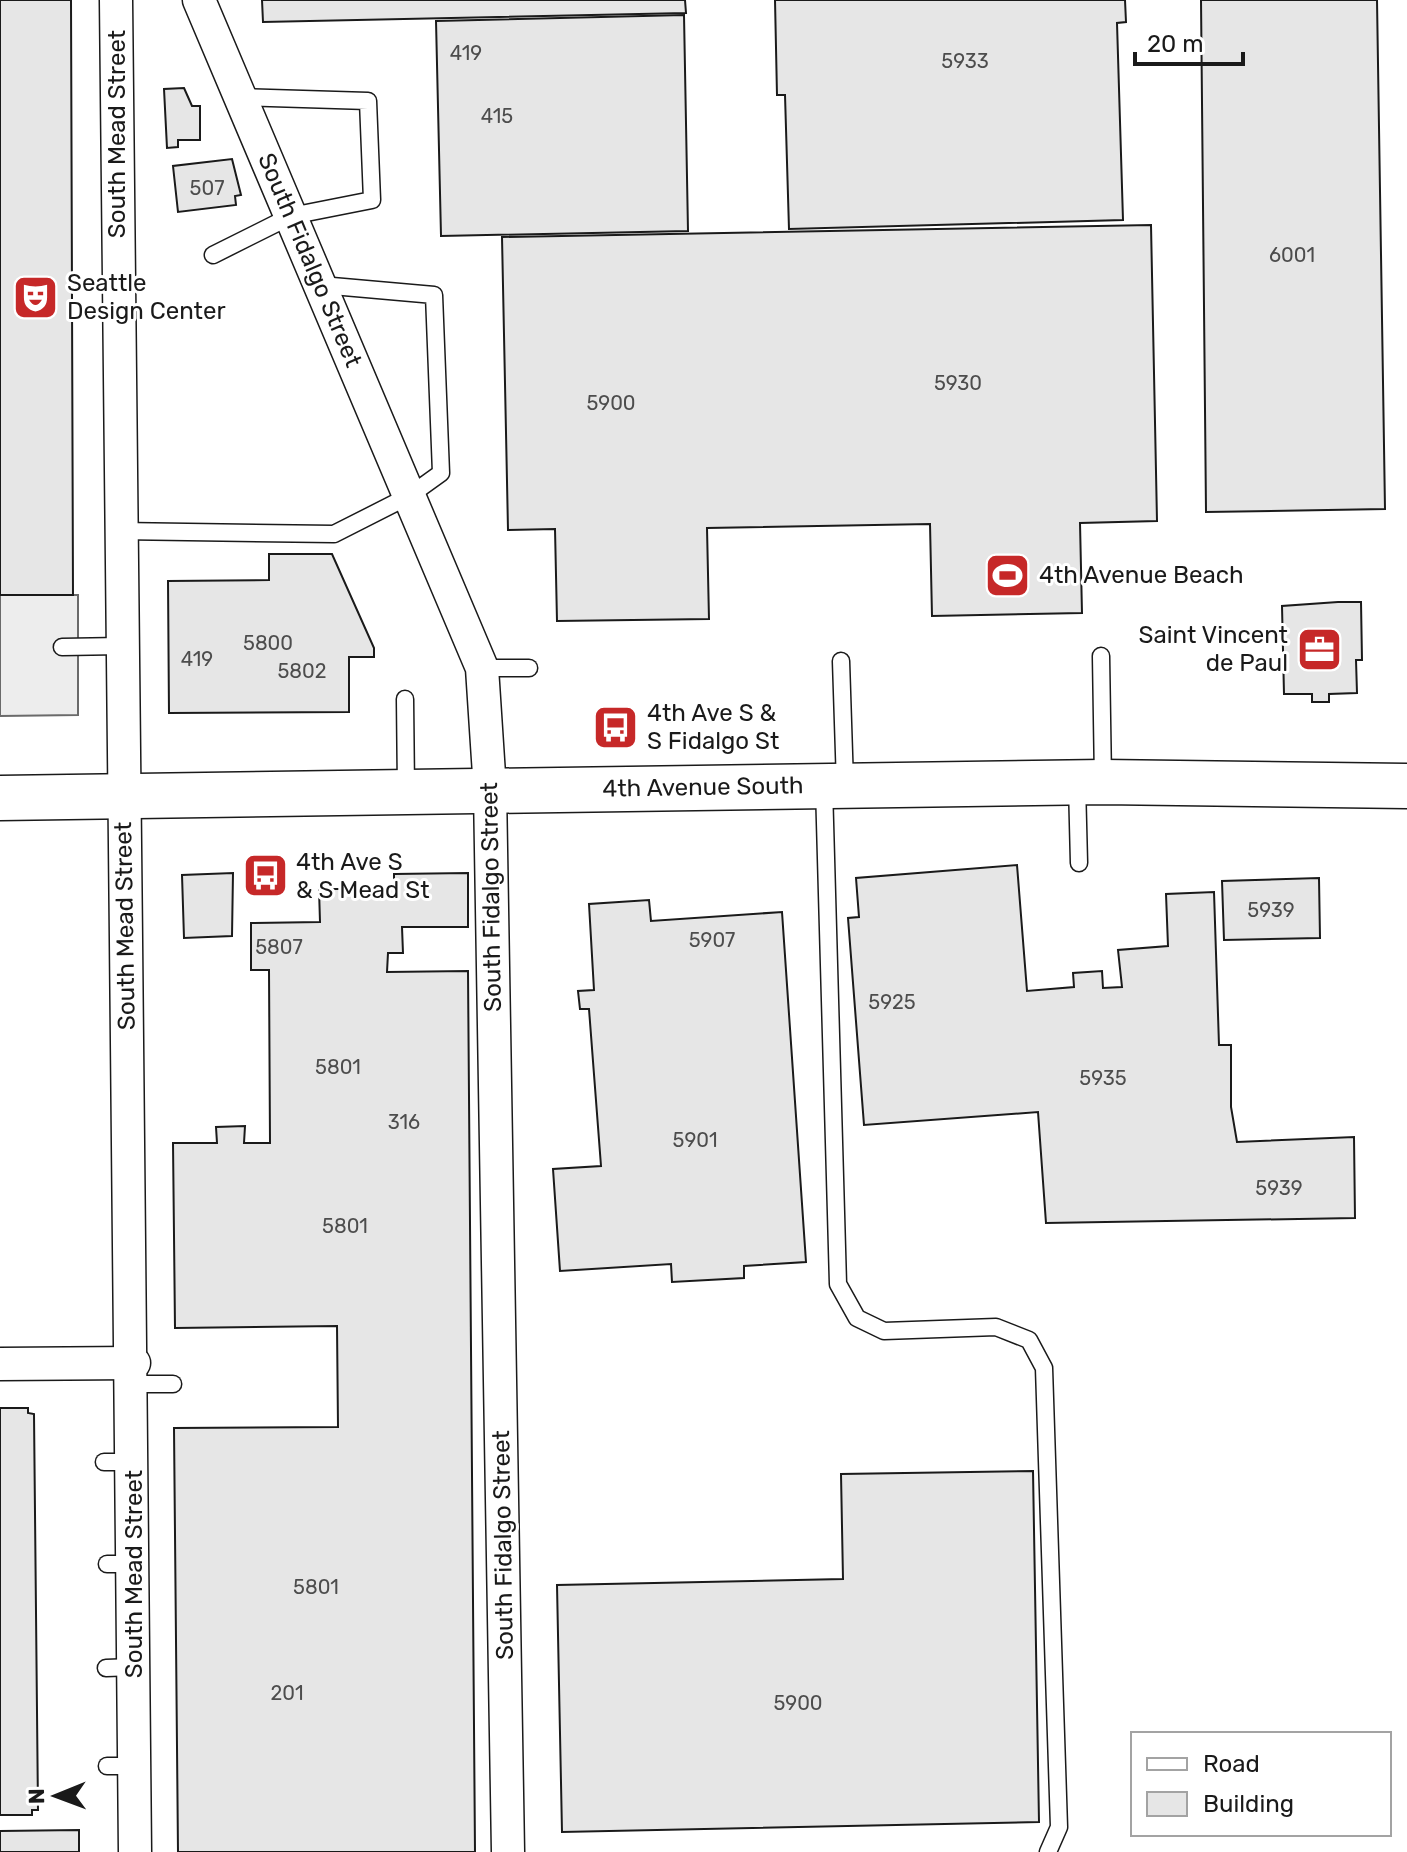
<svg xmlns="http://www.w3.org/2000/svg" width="1407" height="1852" font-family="Rubik,sans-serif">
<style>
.parking{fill:#ededed;stroke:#6a6a6a;stroke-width:2}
.building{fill:#e6e6e6;stroke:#1a1a1a;stroke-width:2}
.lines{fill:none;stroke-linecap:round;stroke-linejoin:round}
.service-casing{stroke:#1a1a1a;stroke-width:19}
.minor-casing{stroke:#1a1a1a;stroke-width:35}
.primary-casing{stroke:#1a1a1a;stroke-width:47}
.service{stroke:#fff;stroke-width:16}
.minor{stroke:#fff;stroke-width:32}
.primary{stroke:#fff;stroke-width:44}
.labels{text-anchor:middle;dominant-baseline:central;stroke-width:6;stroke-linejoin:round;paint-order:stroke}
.number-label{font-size:20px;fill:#4d4d4d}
.street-label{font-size:24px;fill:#1a1a1a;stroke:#fff}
.poi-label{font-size:24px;fill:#1a1a1a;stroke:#fff;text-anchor:start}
</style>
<rect width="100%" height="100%" fill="#fff"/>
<path class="parking" d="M0,595H78V715L0,716Z"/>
<g class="building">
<path d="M0,0H71L73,595H0Z"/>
<path d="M262,0H685L686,13L263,22Z"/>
<path d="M775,0H1125L1126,22L1117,23L1123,220L789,229L785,95H777Z"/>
<path d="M1201,0H1377L1385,509L1206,512Z"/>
<path d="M684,15L688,231L441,236L436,21Z"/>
<path d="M184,88L192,106H200V140H178V147L167,148L164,89Z"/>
<path d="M232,159L241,195L235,196L236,205L178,212L173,166Z"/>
<path d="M1151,225L1157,521L1080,523L1082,613L932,616L930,524L707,528L709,619L557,621L555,529L508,530L502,237Z"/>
<path d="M269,554H332L374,648V657H349V712L169,713L168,581L269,580Z"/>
<path d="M1338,602H1361L1362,660H1356L1357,693L1329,694V702H1312V694H1284L1282,606Z"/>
<path d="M1017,865L1027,991L1074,987L1073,973L1102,971L1103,988L1122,987L1118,950L1168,946L1166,894L1214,892L1219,1045H1231V1107L1237,1142L1354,1137L1355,1218L1046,1223L1038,1112L864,1125L848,918L859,917L856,878Z"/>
<path d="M233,873L232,936L184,938L182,875Z"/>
<path d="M468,873V927H402L403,953H388L387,972L468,971L475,1852H178L174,1428L338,1427L337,1326L175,1328L173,1143H217L216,1127L245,1126L244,1143H270L269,970H251V923L320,922L319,889H394V874Z"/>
<path d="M1319,878L1320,938L1224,940L1222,881Z"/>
<path d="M649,900L651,921L782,912L806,1262L744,1266V1278L672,1282L671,1264L560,1271L553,1169L601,1166L589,1009H580L578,991L594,990L589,904Z"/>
<path d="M0,1408H28V1413L34,1414L38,1810H32V1815H0Z"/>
<path d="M1033,1471L1039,1822L562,1832L557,1585L843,1579L841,1474Z"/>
<path d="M79,1830V1852H0V1831Z"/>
</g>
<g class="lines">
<defs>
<g id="service">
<path d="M213,255L291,216L372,200L368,101L242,97"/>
<path d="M119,531L334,534L409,496L441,473L434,295L321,285"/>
<path d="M62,647L121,646"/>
<path d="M1101,656L1103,780"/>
<path d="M841,661L845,784"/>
<path d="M482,668H529"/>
<path d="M405,699L406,790"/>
<path d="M1077,784L1079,863"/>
<path d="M824,787L838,1284L857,1318L884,1331L996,1327L1029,1340L1044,1368L1059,1827L1048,1852"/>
<path d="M134,1384H173"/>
<path d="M104,1462H135"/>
<path d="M107,1564H134"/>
<path d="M106,1668L134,1667"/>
<path d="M107,1766H134"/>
</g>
<g id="minor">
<path d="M116,0C119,617 133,1235 135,1852"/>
<path d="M199,0L482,668L490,790L508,1852"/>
<path d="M0,1364L134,1363"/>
</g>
<path id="primary" d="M0,798L1103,782L1407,786"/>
</defs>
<use href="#service" class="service-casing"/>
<use href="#minor" class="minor-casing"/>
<use href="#primary" class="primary-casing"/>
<use href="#service" class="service"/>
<use href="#minor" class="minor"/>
<use href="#primary" class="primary"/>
</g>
<defs>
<symbol id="theatre-square" viewBox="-11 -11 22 22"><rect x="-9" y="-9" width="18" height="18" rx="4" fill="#c62828" stroke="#fff"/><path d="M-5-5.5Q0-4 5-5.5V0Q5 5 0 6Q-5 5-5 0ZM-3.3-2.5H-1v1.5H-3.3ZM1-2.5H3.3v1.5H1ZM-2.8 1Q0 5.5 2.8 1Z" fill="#fff"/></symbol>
<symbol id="stadium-square" viewBox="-11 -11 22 22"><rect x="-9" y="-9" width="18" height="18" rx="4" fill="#c62828" stroke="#fff"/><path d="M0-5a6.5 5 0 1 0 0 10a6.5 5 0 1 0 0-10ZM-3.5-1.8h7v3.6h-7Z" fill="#fff"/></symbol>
<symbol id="office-square" viewBox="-11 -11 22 22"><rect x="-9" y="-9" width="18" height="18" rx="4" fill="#c62828" stroke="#fff"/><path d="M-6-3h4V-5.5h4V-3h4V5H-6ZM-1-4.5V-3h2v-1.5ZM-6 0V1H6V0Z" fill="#fff"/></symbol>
<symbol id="bus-square" viewBox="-11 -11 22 22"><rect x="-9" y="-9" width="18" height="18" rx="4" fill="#c62828" stroke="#fff"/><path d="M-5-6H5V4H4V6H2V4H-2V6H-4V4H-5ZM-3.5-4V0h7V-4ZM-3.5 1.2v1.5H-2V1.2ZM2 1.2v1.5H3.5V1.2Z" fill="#fff"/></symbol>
</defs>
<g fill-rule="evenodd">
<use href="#theatre-square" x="10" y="272" width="51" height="51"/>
<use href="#stadium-square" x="982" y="550" width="51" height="51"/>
<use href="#office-square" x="1294" y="624" width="51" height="51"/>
<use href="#bus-square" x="590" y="702" width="51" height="51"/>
<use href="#bus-square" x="240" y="850" width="51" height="51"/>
</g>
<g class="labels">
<g class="number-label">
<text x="466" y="53">419</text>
<text x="965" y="61">5933</text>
<text x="497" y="116">415</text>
<text x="207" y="188">507</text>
<text x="1292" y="255">6001</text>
<text x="958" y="383">5930</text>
<text x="611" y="403">5900</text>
<text x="268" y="643">5800</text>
<text x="197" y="659">419</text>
<text x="302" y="671">5802</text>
<text x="1271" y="910">5939</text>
<text x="712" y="940">5907</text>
<text x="279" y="947">5807</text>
<text x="892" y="1002">5925</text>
<text x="338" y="1067">5801</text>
<text x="1103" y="1078">5935</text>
<text x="404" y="1122">316</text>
<text x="695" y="1140">5901</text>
<text x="1279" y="1188">5939</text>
<text x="345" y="1226">5801</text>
<text x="316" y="1587">5801</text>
<text x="287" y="1693">201</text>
<text x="798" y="1703">5900</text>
</g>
<g class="street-label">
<text transform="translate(117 134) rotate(-90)">South Mead Street</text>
<text transform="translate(310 260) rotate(67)">South Fidalgo Street</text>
<text transform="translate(703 787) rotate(-1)">4th Avenue South</text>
<text transform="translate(491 897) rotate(-91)">South Fidalgo Street</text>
<text transform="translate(125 926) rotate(-91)">South Mead Street</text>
<text transform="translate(503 1545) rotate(-91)">South Fidalgo Street</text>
<text transform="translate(134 1574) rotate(-90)">South Mead Street</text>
</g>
<g class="poi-label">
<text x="67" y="283">Seattle<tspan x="67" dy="28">Design Center</tspan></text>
<text x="1039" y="575">4th Avenue Beach</text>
<text x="1288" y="635" text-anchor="end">Saint Vincent<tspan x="1288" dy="28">de Paul</tspan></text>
<text x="647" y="713">4th Ave S &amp;<tspan x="647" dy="28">S Fidalgo St</tspan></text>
<text x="296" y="862">4th Ave S<tspan x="296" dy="28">&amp; S Mead St</tspan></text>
</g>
</g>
<rect x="1131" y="1732" width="260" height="104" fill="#ffffff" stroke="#a3a3a3" stroke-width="2"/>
<rect x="1147" y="1758" width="40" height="12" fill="#ffffff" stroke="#a3a3a3" stroke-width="2"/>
<text x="1203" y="1772" font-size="24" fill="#1a1a1a">Road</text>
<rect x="1147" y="1792" width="40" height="24" fill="#e6e6e6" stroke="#a3a3a3" stroke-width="2"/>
<text x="1203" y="1812" font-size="24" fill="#1a1a1a">Building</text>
<g transform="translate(56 1796) rotate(269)" stroke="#ffffff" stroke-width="6" paint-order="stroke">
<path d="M0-6L14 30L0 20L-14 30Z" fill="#1a1a1a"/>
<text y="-12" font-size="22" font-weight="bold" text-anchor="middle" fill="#1a1a1a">N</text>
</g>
<path d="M1135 52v12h108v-12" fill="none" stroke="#1a1a1a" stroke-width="4"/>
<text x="1147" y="52" font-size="24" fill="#1a1a1a" stroke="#ffffff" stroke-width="6" paint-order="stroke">20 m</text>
</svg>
